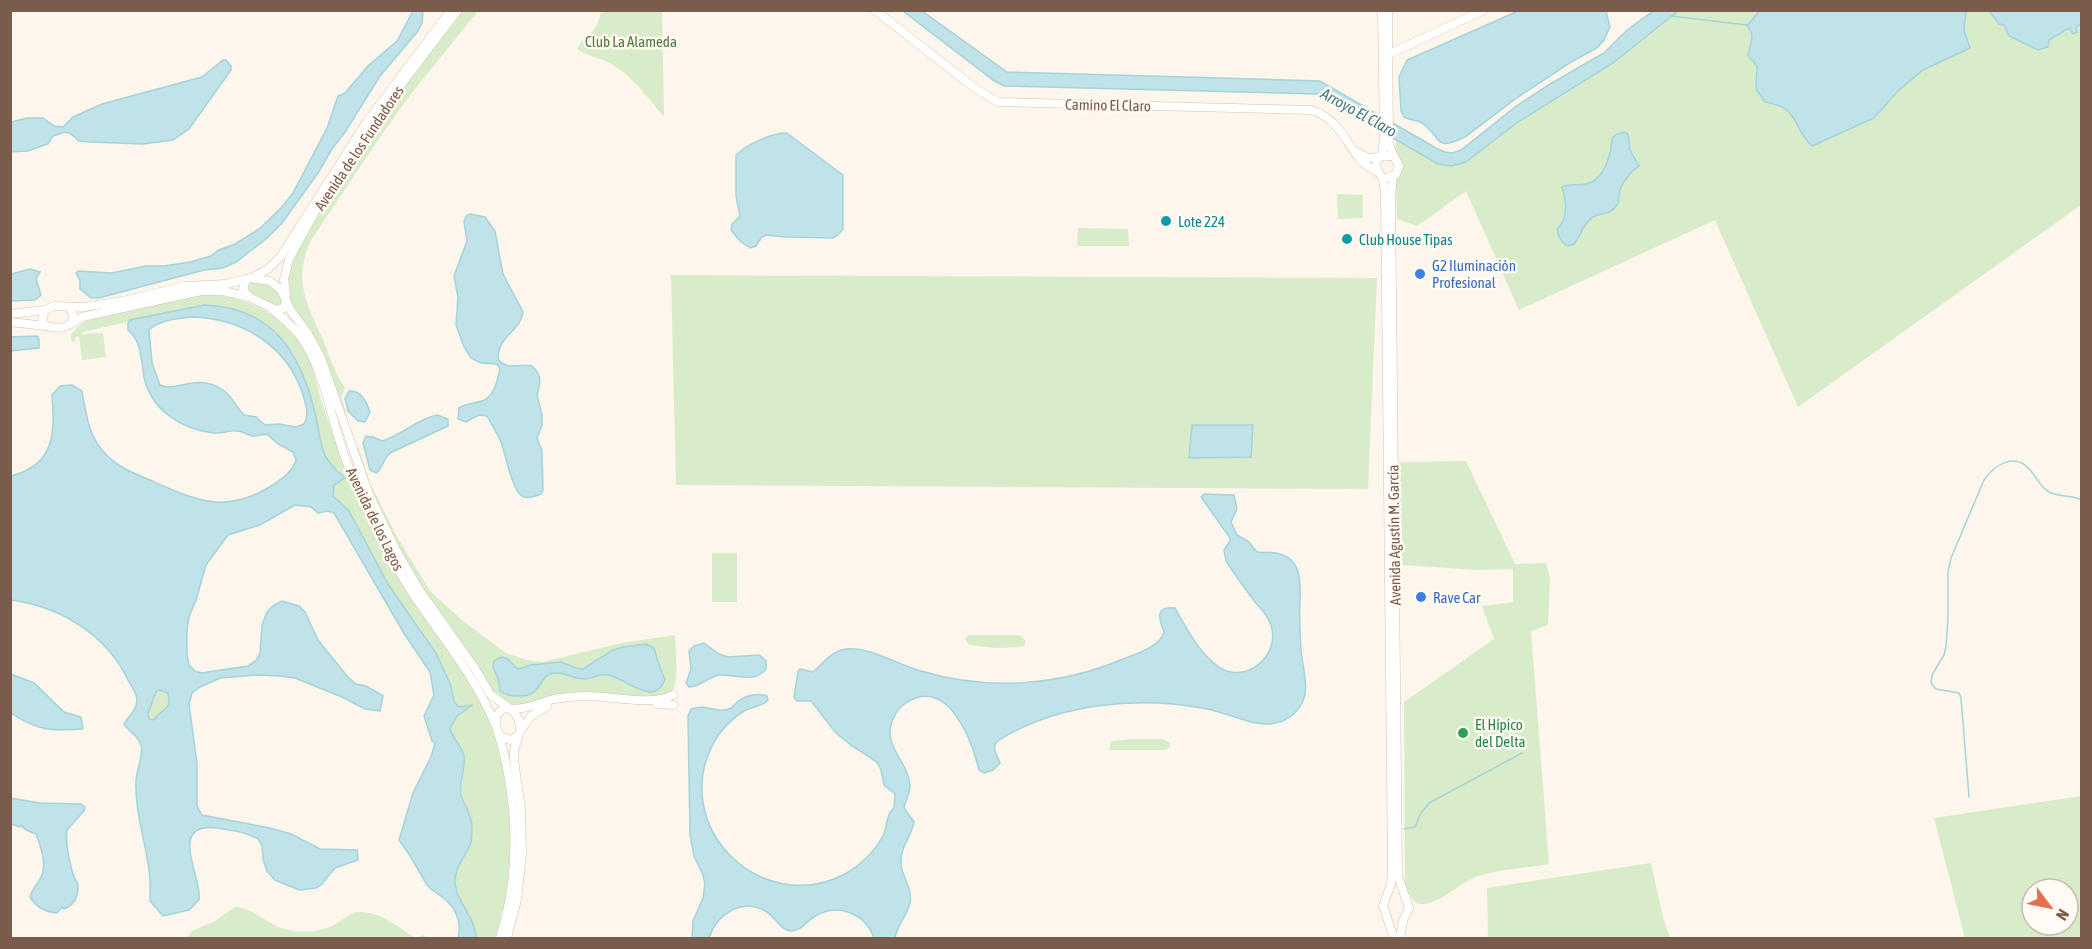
<svg xmlns="http://www.w3.org/2000/svg" width="2092" height="949" font-family="'Asap Condensed',sans-serif">
<style>
.green{fill:#d8ecc9;fill-rule:evenodd}
.water{fill:#bfe3e8;stroke:#a5d3da;stroke-width:1.5;fill-rule:evenodd}
.lines{fill:none;stroke-linecap:round;stroke-linejoin:round}
.stream{stroke:#a5d3da;stroke-width:1.5}
.secondary-casing{stroke:#d6c0b0;stroke-width:9}
.secondary{stroke:#fff;stroke-width:8}
.culture-dot{fill:#0f9aa8;stroke:#fffaf3;stroke-width:2}
.shop-dot{fill:#3f7fe0;stroke:#fffaf3;stroke-width:2}
.leisure-dot{fill:#2e9e5b;stroke:#fffaf3;stroke-width:2}
.labels{text-anchor:middle;dominant-baseline:central;stroke-width:5;stroke-linejoin:round;paint-order:stroke}
.park-label{font-size:15px;fill:#537a41;stroke:#fffaf3}
.street-label{font-size:15px;fill:#7a5c4d;stroke:#fffaf3}
.culture-label{font-size:15px;fill:#0d838f;stroke:#fffaf3;text-anchor:start}
.shop-label{font-size:15px;fill:#366cbe;stroke:#fffaf3;text-anchor:start}
.leisure-label{font-size:15px;fill:#27864d;stroke:#fffaf3;text-anchor:start}
.water-label{font-size:16px;font-style:italic;fill:#437c86;stroke:#fffaf3}
</style>
<rect width="100%" height="100%" fill="#fdf6ec"/>
<g class="green">
<path d="M461,11H478L411,94L380,137L311,240C292,282 307,303 324,342C331,360 334,371 345,388L341,397L348,418L340,402L336,387L288,298L286,279L298,244L371,129Z"/>
<path d="M601,11H662L664,117C648,98 634,77 611,64C601,58 587,56 577,49L584,38C594,35 600,20 601,11Z"/>
<path d="M1678,11H2081V205L1798,407L1715,220L1519,310L1466,191L1417,226L1397,219L1396,180L1402,167L1401,161L1395,152L1396,140L1438,164L1466,162L1518,122L1613,63Z"/>
<path d="M1337,194L1363,195V218L1338,219Z"/>
<path d="M1078,228L1128,229L1129,246H1077Z"/>
<path d="M671,275L1377,278L1368,489L676,485Z"/>
<path d="M252,281L268,284L282,296V305L278,307L250,294L245,284Z"/>
<path d="M203,294C243,296 280,311 303,346C315,365 316,386 323,406C335,440 347,475 362,507C378,539 396,572 415,603C424,618 436,632 447,646C471,681 491,718 502,760C518,817 513,882 495,938H476L472,922L461,905L455,885L456,871L470,845L466,806L461,790L464,769L463,753L451,734L450,728L457,716L473,706L459,707L455,705L443,667L433,648L413,618L402,607L388,584L349,511L333,496L334,485L342,479L324,455L310,396L294,355L277,334L252,315L225,307L196,306L83,332L80,334L103,333L106,357L82,360L79,336L75,338L74,343L71,339V334L82,323L94,318Z"/>
<path d="M358,446L370,483L396,535L430,591L463,621L506,653L527,660L542,662L622,643L675,635C675,646 680,686 671,693C662,701 613,694 599,694C570,694 541,710 512,705C506,704 498,697 493,694L406,564L366,483L357,453Z"/>
<path d="M1466,461L1515,564L1546,563L1550,578L1548,625L1531,631L1549,864C1526,868 1501,869 1479,876C1460,882 1444,901 1424,904C1412,906 1411,894 1405,887L1404,702L1494,639L1482,606L1513,602V569L1478,570L1401,565L1399,462Z"/>
<rect x="712" y="553" width="25" height="49"/>
<path d="M968,635H1020L1026,641L1023,647L996,648L969,645L965,639Z"/>
<path d="M159,690L168,693L169,705L153,720L149,719L148,714L156,692Z"/>
<path d="M1132,739H1163L1170,743V747L1166,750H1110V744L1112,741Z"/>
<path d="M2081,796V938H1965L1934,818ZM2032,889H2068V925H2032Z"/>
<path d="M1651,863L1663,917L1670,938H1488L1487,888Z"/>
<path d="M235,907C255,908 269,927 289,930C302,933 321,932 334,925C341,921 350,913 358,912C381,911 398,928 416,938L424,935L426,938H187L192,931L215,921Z"/>
</g>
<g class="water">
<path d="M1760,10L1966,11L1964,30L1970,48L1923,70L1898,91L1874,118L1812,146C1792,128 1800,107 1765,102L1756,89L1757,66L1748,56C1750,45 1756,34 1747,26Z"/>
<path d="M413,11H423L422,23L418,31L380,76L345,132L332,149L318,173L282,223L266,239L236,262L223,268L204,270L99,298H91L80,289V281L76,273L78,271L112,273L146,266H164L190,262L211,256L219,250L235,244L259,229L281,208L293,193L327,128L338,96L345,93L368,66L397,41Z"/>
<path d="M903,11H922L1007,72L1320,81L1436,148L1445,152L1452,153L1461,150L1515,107L1550,84L1604,53L1627,30L1653,11H1678L1613,63L1518,122L1466,162L1452,166L1438,164L1317,94L1004,86L993,80Z"/>
<path d="M1518,11H1606L1610,27L1604,40L1597,48L1571,62L1518,97L1465,137C1433,152 1443,138 1422,123C1417,120 1409,120 1404,117L1401,111L1399,77L1407,60Z"/>
<path d="M1989,11H2081V24L2076,27L2077,32L2073,34L2069,28L2049,40L2048,47L2038,50L2009,36L2004,25L1999,24Z"/>
<path d="M223,60H226L231,66V70L189,129L173,140L143,144L89,142L79,141L71,134L65,132L53,136L48,144L28,151L11,152V122L27,118H43L54,126L63,127L73,117L102,104L202,77Z"/>
<path d="M1625,132L1628,134L1630,150L1639,166C1631,171 1625,179 1621,187C1618,193 1620,200 1617,205C1610,216 1601,212 1593,217C1583,223 1581,236 1574,244L1568,246C1561,243 1558,236 1557,229C1569,218 1566,201 1562,187C1570,183 1578,186 1586,184C1605,180 1611,154 1612,138L1617,134Z"/>
<path d="M787,133L843,175V229L837,236L833,238L785,237L766,235L761,238L756,246L750,248L740,241L731,230L732,224L740,216L736,196V155C747,144 772,133 787,133Z"/>
<path d="M470,214L485,217L495,231L503,274L523,312C521,331 498,335 498,359C507,371 520,363 532,366C542,375 541,383 537,395L542,415V425L537,438L542,451L543,490L541,494C536,496 527,499 522,496C512,490 505,453 501,442C497,433 492,425 487,416L479,415L466,422L458,419L459,408C467,403 473,404 482,401C495,396 497,381 500,369L497,364L481,363L471,358L464,347L456,325L458,297L454,276L467,241L464,221L467,215Z"/>
<path d="M30,269L40,272L36,279L41,295L35,300L11,301V274Z"/>
<path d="M204,305C271,307 299,350 314,409C323,443 316,454 345,478L334,485L333,496L349,511L388,584L436,653L451,686L454,702L459,707L473,705L457,716L450,728C452,738 462,746 464,756C466,769 459,780 461,793C463,806 472,813 472,827C472,833 472,840 470,845C464,858 454,869 455,883C457,904 476,917 476,938H458C462,922 456,907 442,897C437,893 431,890 427,885C418,870 410,854 399,840L413,793L431,757L435,743L432,741L424,716L434,695L430,672L405,635L334,513L328,511L318,513L311,507L295,505L260,525L228,535L206,565L196,600L189,617L187,630V655L189,665L195,671L201,673L248,666L256,660L260,653L262,625L267,612L274,605L282,601L299,606L305,612L318,640L347,676L356,684L366,686L383,696L380,711L365,709L342,697L295,678L279,676L256,675L220,678L200,687L192,693L189,704L197,763V806L202,815L270,828L291,834L320,849L357,850L358,860L335,868L322,884L316,888L299,890L275,880L267,871L263,859L262,846L258,839C245,832 231,830 217,828C166,822 203,878 199,900L189,910L163,916L150,901C150,889 151,876 148,864C144,836 135,811 136,782C136,770 144,755 141,745C138,735 129,732 124,724C128,716 137,711 137,700C137,693 131,686 128,680C107,635 59,606 11,600V476C55,465 55,433 52,395L60,386L72,385L82,391C86,413 88,434 103,451C115,466 133,473 150,480C195,500 225,515 271,486C281,480 293,471 296,460L293,452L278,444L268,435C262,433 260,436 254,436C248,436 243,431 237,431C229,430 222,434 214,433C182,430 151,410 144,377C141,360 142,342 128,330V323L130,320ZM192,317C241,318 286,345 302,392C305,402 310,414 304,424L296,427L279,424L265,425L256,417L244,415C236,407 233,397 223,390C197,372 176,393 160,385L152,363L149,330C159,320 178,318 192,317ZM159,690L168,693L169,705L153,720L149,719L148,714L156,692Z"/>
<path d="M37,336L39,339V348L11,351V337Z"/>
<path d="M349,391C361,390 366,401 370,412L365,422L358,421L348,411L345,398Z"/>
<path d="M437,415L448,419V426L390,453C383,459 383,468 376,473L370,470L363,443L366,436L373,437L382,441C402,435 417,419 437,415Z"/>
<path d="M1192,425H1253L1251,457L1189,458Z"/>
<path d="M1204,494L1234,495L1237,509L1231,522L1237,535L1248,541L1257,552C1263,553 1270,552 1276,553C1300,557 1301,579 1300,599C1299,616 1300,633 1301,649C1302,667 1310,687 1302,703C1295,716 1283,723 1269,724C1249,725 1223,711 1202,708C1136,696 1057,704 999,740C990,747 997,754 1000,763L993,770L984,773L979,770C972,741 949,677 907,702C898,708 892,718 890,729C888,750 909,765 910,785C910,792 906,801 904,808L914,822C912,836 900,847 901,862C901,877 913,887 910,903C907,916 897,925 895,938H874C865,913 837,902 814,917C807,921 801,931 791,931C781,931 775,917 767,912C742,897 717,914 709,938H692L693,921L703,898L705,884L703,875L694,856L690,835L688,716L691,709C707,703 716,714 729,709C734,707 735,703 740,700C746,695 760,693 767,696L768,700C764,706 751,707 744,711C731,719 720,731 713,744C670,827 760,916 843,875C860,866 877,850 884,833C888,824 886,814 894,808L895,794L884,785L881,770L877,762L852,746L836,733L811,701H797L794,697L798,671L800,669L813,672C824,663 831,651 846,649C868,646 899,665 921,671C988,691 1059,686 1123,659C1136,654 1160,647 1164,632C1160,621 1153,606 1175,608C1186,628 1200,654 1219,667C1246,685 1281,655 1271,625C1268,616 1261,609 1255,602C1245,589 1235,575 1226,561L1224,550L1230,541V538L1201,497Z"/>
<path d="M704,643L719,654L728,657L759,655L766,661V669C754,684 736,674 720,675C708,676 702,687 689,687L686,683L691,669L689,651L694,646Z"/>
<path d="M646,644L654,648C657,659 660,669 665,679C654,712 621,671 601,675C595,676 590,679 584,679C573,679 563,671 553,673C537,676 544,697 517,696C510,696 505,695 500,691L498,679L493,667L494,661C507,651 509,663 518,669L531,665L561,662L576,668L583,669L613,650L623,647Z"/>
<path d="M11,674L34,683L64,712L81,717L83,729C52,731 37,731 11,713Z"/>
<path d="M10,798L40,803L81,804L85,807L84,811L67,830C65,843 71,875 78,884C78,896 76,904 64,909L62,907L57,913C45,912 36,907 30,897C32,889 37,885 40,879C48,866 41,847 36,834L26,830L21,825L20,827L11,824Z"/>
</g>
<g class="lines">
<g class="stream">
<path d="M1671,16L1747,25"/>
<path d="M1969,797L1961,698L1959,693L1936,689L1931,683L1932,675L1944,655L1946,646L1948,619V572L1951,558L1984,480C1994,465 2016,451 2031,471C2037,478 2040,487 2049,492C2059,497 2071,495 2082,500"/>
<path d="M1404,829L1415,827L1421,813L1429,803L1522,753"/>
</g>
<defs>
<g id="secondary">
<path d="M875,10L976,89L998,102L1311,110C1336,117 1344,138 1358,157C1362,163 1370,168 1377,172"/>
<path d="M1388,10L1389,146L1399,166L1396,174L1388,177"/>
<path d="M1387,55L1484,10"/>
<path d="M1357,152L1368,158L1379,157"/>
<path d="M1382,156L1384,139L1382,10"/>
<path d="M1393,176L1391,195L1398,876L1409,908L1403,921L1400,938"/>
<path d="M253,277L268,269L281,256L366,123L451,10"/>
<path d="M246,279L243,289L249,297L276,310L284,308L286,301"/>
<path d="M286,295L284,279L289,259L316,210L397,90L458,10"/>
<path d="M271,308C281,317 292,325 300,336C325,370 331,421 346,460C364,506 386,552 413,594C442,637 475,676 495,724"/>
<path d="M45,310L42,320L46,326C57,329 69,330 74,318L70,308"/>
<path d="M10,314L45,310L54,306L84,307L123,301L185,286L226,284L250,278L270,281L281,290L291,311L308,334L321,358L369,494L396,550L418,588L474,667L490,694L514,712L519,720L520,731L514,750V760L521,809L522,854L517,900L507,938"/>
<path d="M10,322L46,326"/>
<path d="M72,323L82,317L201,291H223L249,297"/>
<path d="M657,704L673,705"/>
<path d="M507,708C492,712 495,723 499,736L510,740L518,736"/>
<path d="M510,709C524,709 533,706 547,701C558,697 572,697 584,696C609,695 651,707 673,695"/>
<path d="M521,730L531,716L547,706"/>
<path d="M499,736C518,801 521,873 500,938"/>
<path d="M1394,938L1383,906L1391,884L1392,868L1385,193L1383,180L1376,167L1377,160L1382,156H1394"/>
</g>
</defs>
<use href="#secondary" class="secondary-casing"/>
<use href="#secondary" class="secondary"/>
</g>
<g class="culture-dot">
<circle cx="1166" cy="221" r="6"/>
<circle cx="1347" cy="239" r="6"/>
</g>
<g class="shop-dot">
<circle cx="1420" cy="274" r="6"/>
<circle cx="1421" cy="597" r="6"/>
</g>
<circle class="leisure-dot" cx="1463" cy="733" r="6"/>
<g class="labels">
<g class="park-label">
<text x="631" y="41">Club La Alameda</text>
</g>
<g class="street-label">
<text transform="translate(1108 105) rotate(1)">Camino El Claro</text>
<text transform="translate(359 148) rotate(-56)">Avenida de los Fundadores</text>
<text transform="translate(375 519) rotate(64)">Avenida de los Lagos</text>
<text transform="translate(1394 535) rotate(-91)">Avenida Agustín M. García</text>
</g>
<g class="culture-label">
<text x="1178" y="221">Lote 224</text>
<text x="1359" y="239">Club House Tipas</text>
</g>
<g class="shop-label">
<text x="1432" y="265">G2 Iluminación<tspan x="1432" dy="17">Profesional</tspan></text>
<text x="1433" y="597">Rave Car</text>
</g>
<g class="leisure-label">
<text x="1475" y="724">El Hípico<tspan x="1475" dy="17">del Delta</tspan></text>
</g>
<g class="water-label">
<text transform="translate(1359 112) rotate(29)">Arroyo El Claro</text>
</g>
</g>
<rect width="2092" height="949" fill="none" stroke="#7a5c4d" stroke-width="24"/>
<g transform="translate(2050 907) rotate(122)"><circle r="28" fill="#fffaf3" stroke="#cabbb1" stroke-width="1.5"/>
<path d="M0-4.5L10 22L0 15L-10 22Z" fill="#e76f51"/>
<text y="-9" font-size="16" font-weight="bold" text-anchor="middle" fill="#7a5c4d">N</text>
</g>
</svg>
